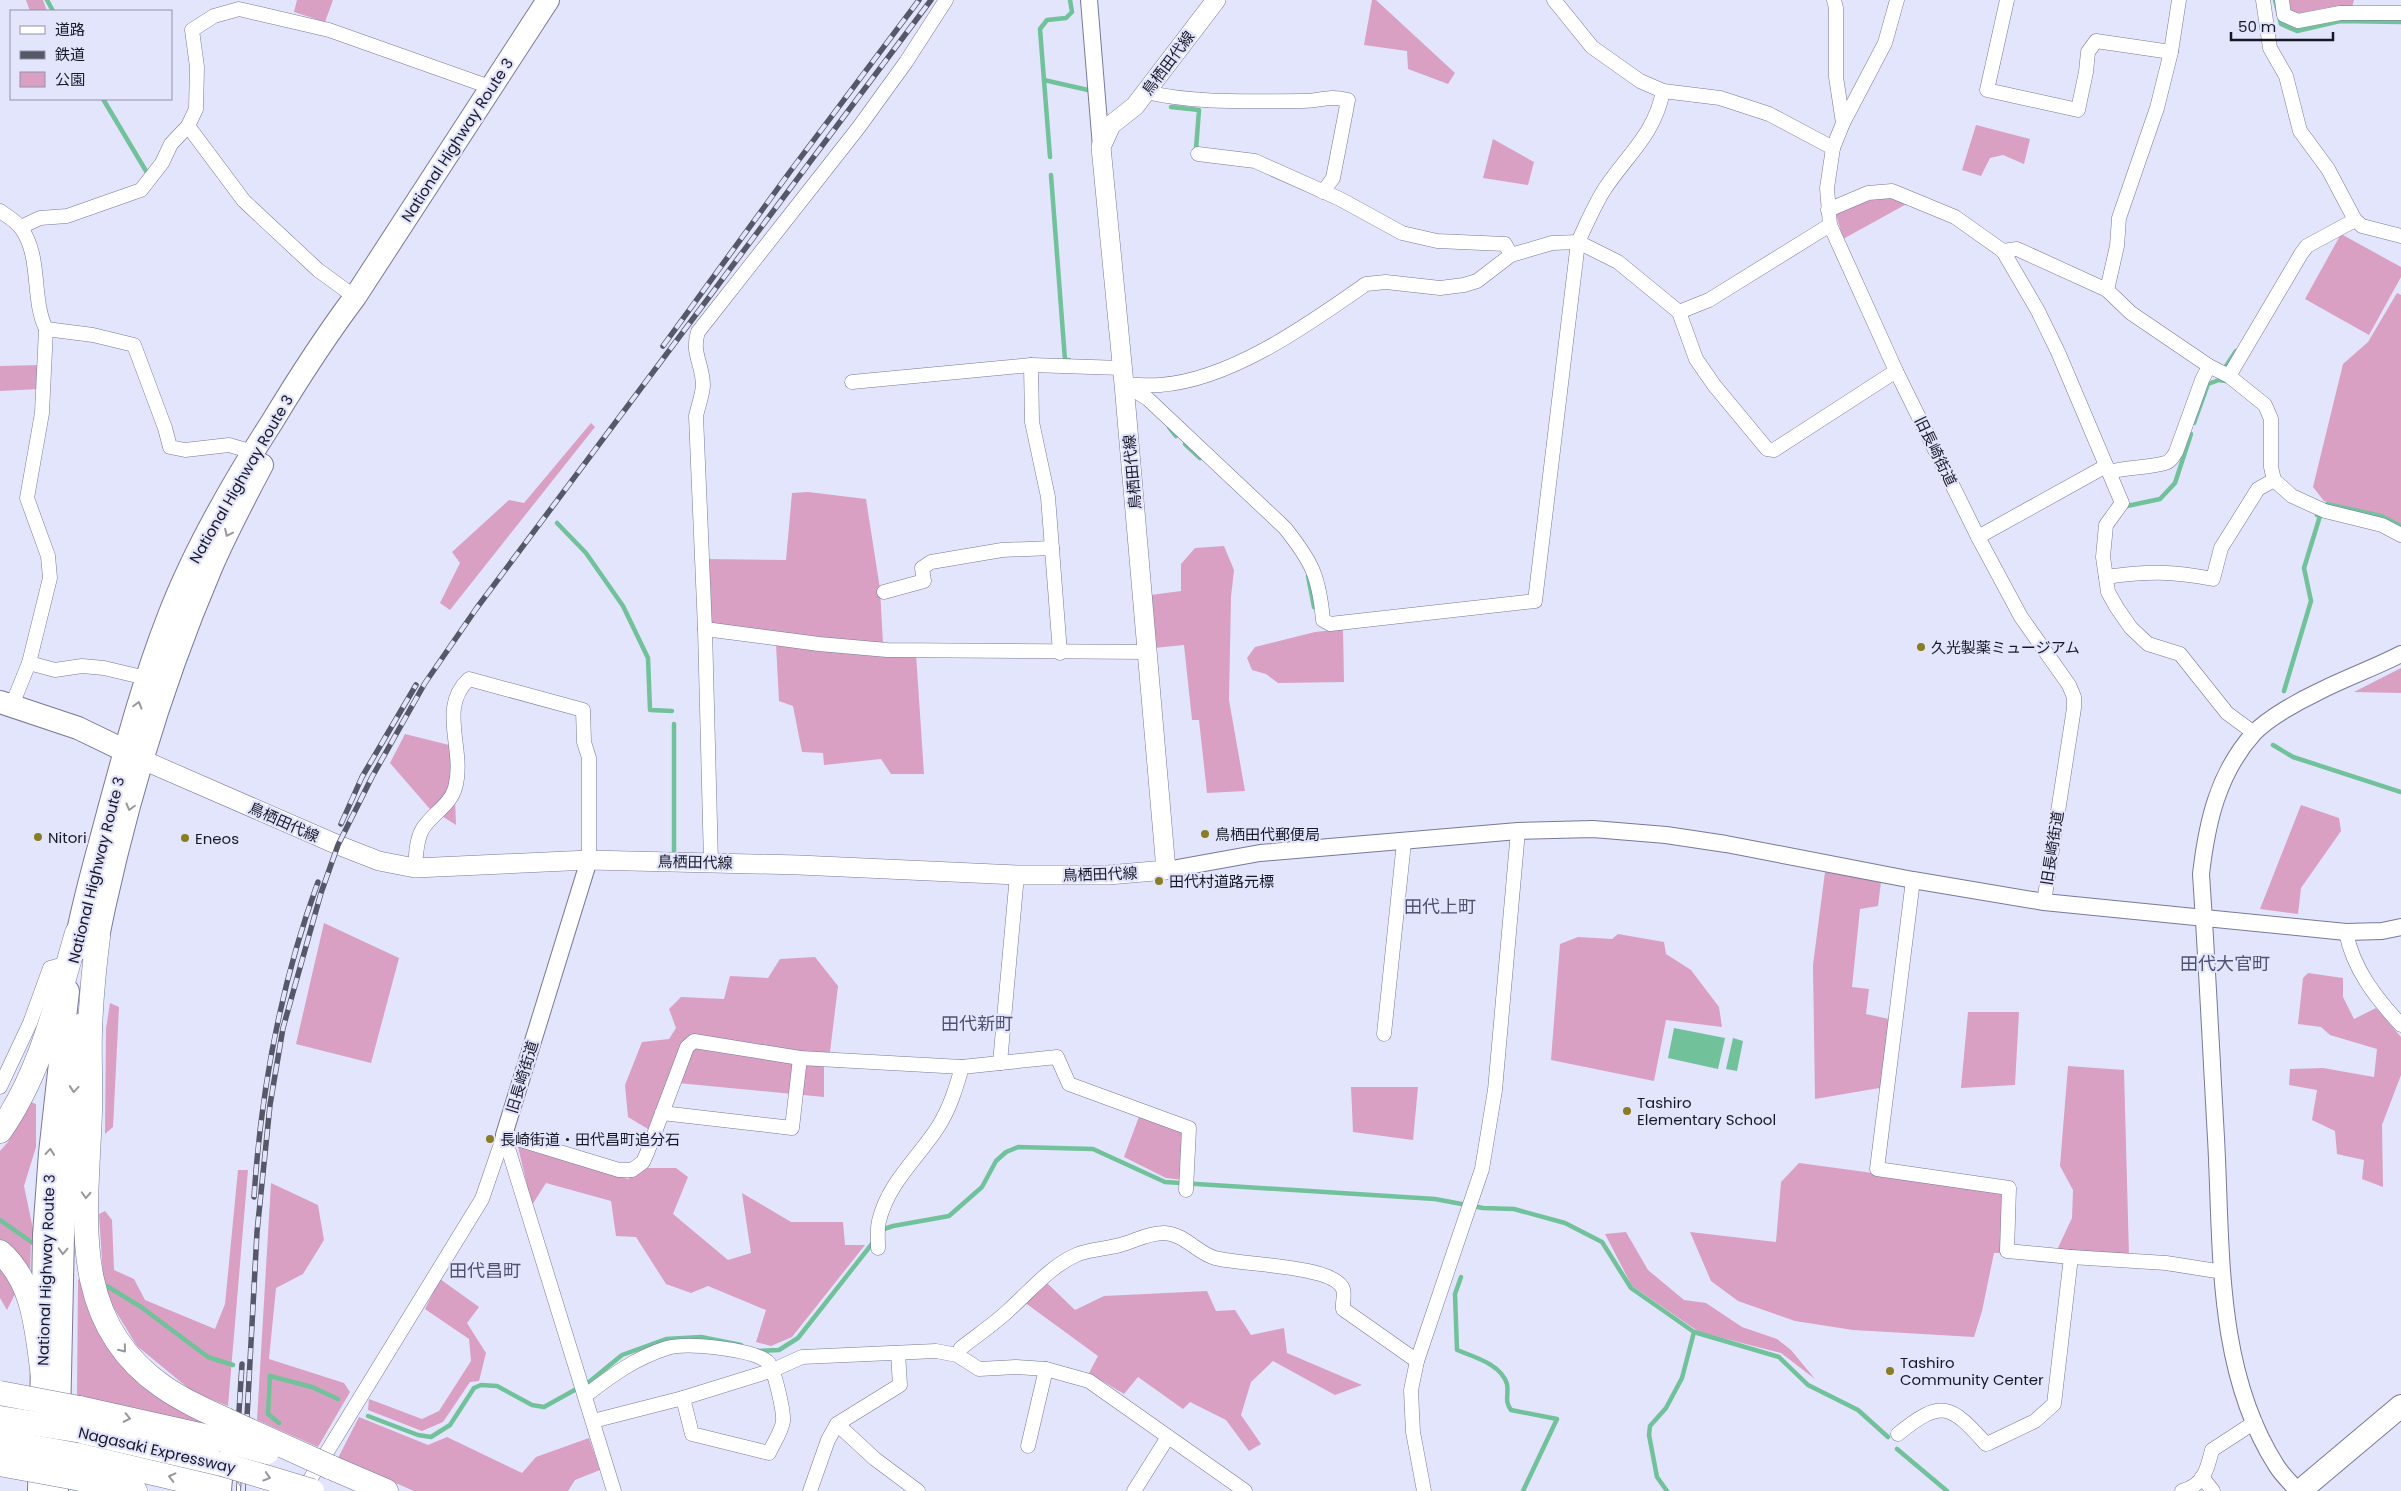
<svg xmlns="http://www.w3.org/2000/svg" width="2401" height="1491" font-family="Poppins,'Noto Sans JP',sans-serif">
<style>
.green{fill:#d9a0c3}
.water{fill:#71c19b}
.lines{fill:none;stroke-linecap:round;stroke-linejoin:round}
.stream{stroke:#71c19b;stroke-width:4.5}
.minor-casing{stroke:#77799b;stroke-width:15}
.tertiary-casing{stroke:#77799b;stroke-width:18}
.secondary-casing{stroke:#77799b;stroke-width:20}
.trunk-casing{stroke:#77799b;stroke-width:24}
.motorway-casing{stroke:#77799b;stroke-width:25}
.minor{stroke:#fff;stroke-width:14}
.tertiary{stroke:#fff;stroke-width:16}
.secondary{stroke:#fff;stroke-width:19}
.trunk{stroke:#fff;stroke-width:22}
.motorway{stroke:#fff;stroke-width:24}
.rail-casing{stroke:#565767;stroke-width:5.5}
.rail{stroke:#e3e5fc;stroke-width:4;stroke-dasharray:11;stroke-linecap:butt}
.motorway-bridge-casing{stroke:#77799b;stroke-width:25;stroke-linecap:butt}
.motorway-bridge{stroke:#fff;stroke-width:24}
.oneway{stroke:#97979d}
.poi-dot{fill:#887d23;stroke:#e3e5fc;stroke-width:2}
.labels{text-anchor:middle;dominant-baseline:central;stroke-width:4.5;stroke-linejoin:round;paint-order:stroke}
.street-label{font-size:15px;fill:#171825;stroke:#e3e5fc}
.poi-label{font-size:15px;fill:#171825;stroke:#e3e5fc;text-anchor:start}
.quarter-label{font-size:18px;fill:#515272;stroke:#e3e5fc}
</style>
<rect width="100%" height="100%" fill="#e3e5fc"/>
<g class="green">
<path d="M26,0H43L47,11H30Z"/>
<path d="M297,0H333L325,22L294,12Z"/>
<path d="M1372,0H1376L1455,73L1448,84L1408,69L1407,51L1364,45Z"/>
<path d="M2287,0H2354L2352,7L2320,9L2298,16L2288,11Z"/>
<path d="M1976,125L2030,139L2024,164L2003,155L1990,158L1981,176L1962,170Z"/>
<path d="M1493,139L1534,162L1528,185L1483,178Z"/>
<path d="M1871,196H1890L1912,201L1843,239L1836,214Z"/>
<path d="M2341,234L2401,267V277L2369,335L2305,299Z"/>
<path d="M2397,293L2401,295V524L2383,517L2324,501L2313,487L2343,364L2368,342Z"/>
<path d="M42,365L39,389L0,391V366Z"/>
<path d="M591,423L595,427L450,610L440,603L460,563L452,552L509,500L524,503Z"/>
<path d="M808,492L866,499L880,589L883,643L776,634L709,623L706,559L786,560L792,493Z"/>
<path d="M1224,546L1234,570L1231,597L1229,700L1245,791L1207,793L1199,720H1192L1184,645L1154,648L1151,595L1181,591V564L1195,548Z"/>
<path d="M1343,629L1344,682L1278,683L1266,674L1252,670L1247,658L1255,647L1315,632Z"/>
<path d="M776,644L916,654L924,774H891L881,759L824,765L823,753L802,752L793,706L779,701Z"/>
<path d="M2401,668V693L2354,692Z"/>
<path d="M405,734L453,746L456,825L429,808L390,763Z"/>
<path d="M2301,805L2339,818L2341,831L2301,888L2298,914L2260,909Z"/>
<path d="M1825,872L1881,882L1878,906L1860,909L1852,987L1869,989L1866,1014L1889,1019L1885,1087L1815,1099L1813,965Z"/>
<path d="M324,923L399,958L371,1063L296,1044Z"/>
<path d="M1618,934L1664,942L1666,954L1691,970L1719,1007L1722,1027L1666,1020L1654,1081L1551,1060L1560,944L1578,937L1612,939Z"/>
<path d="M815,957L838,986L830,1052L824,1065V1097L667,1082L648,1129L628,1117L625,1085L642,1042L669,1039L676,1028L669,1009L681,997L724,999L730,976L768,978L780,959Z"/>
<path d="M2308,973L2343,978V997L2354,1019L2376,1008L2401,1037V1075L2382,1125L2383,1187L2362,1179L2364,1160L2337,1154L2335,1131L2312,1120L2317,1090L2289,1085L2290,1069L2323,1068L2374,1077L2377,1049L2330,1035L2321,1027L2298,1024L2303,978Z"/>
<path d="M110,1003L119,1007L113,1127L105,1134L106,1029Z"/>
<path d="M1968,1012H2019L2015,1085L1961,1088Z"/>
<path d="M2068,1066L2124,1070L2129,1256L2057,1250L2072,1218L2073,1190L2060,1166Z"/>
<path d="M1351,1087H1418L1413,1140L1353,1132Z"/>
<path d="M28,1101L36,1104V1147L24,1186L34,1234L31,1240L30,1279L0,1242V1151L8,1142Z"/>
<path d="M1140,1114L1183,1129V1180L1166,1178L1124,1157Z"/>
<path d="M517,1143L628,1179L641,1168H676L688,1177L673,1214L728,1260L751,1253L742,1193L791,1222H843L845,1245H865L792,1337L771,1346L756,1342L766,1310L708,1286L691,1293L666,1284L636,1237L616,1236L611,1201L546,1183L532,1205Z"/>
<path d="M1799,1163L2006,1191L2003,1253H1994L1982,1311L1974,1337L1853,1330L1795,1321L1738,1301L1711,1281L1690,1232L1776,1242L1781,1182Z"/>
<path d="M238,1170H248L228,1406L193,1392L137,1346L104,1292L99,1214L105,1211L112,1220L114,1270L134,1279L145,1300L215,1329L225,1304Z"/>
<path d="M271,1183L318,1205L324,1240L303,1274L276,1288L269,1359L344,1383L350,1392L318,1447L257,1420Z"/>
<path d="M1626,1232L1648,1270L1684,1300L1706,1303L1742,1327L1777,1339L1791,1350L1815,1379L1781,1353L1699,1332L1632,1286L1605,1234Z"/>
<path d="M0,1266L17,1290L7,1310L0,1298Z"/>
<path d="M78,1279L84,1285L94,1317L220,1431L77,1396Z"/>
<path d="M440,1279L479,1307L467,1323L486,1353L479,1381L470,1382L443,1422L422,1431L368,1410L369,1399L422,1419L439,1411L471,1361L469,1339L425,1309Z"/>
<path d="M1047,1283L1075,1310L1104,1296L1207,1291L1216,1311L1235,1310L1251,1335L1284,1328L1287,1353L1362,1385L1335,1395L1273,1361L1251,1382L1241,1415L1261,1444L1249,1451L1226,1420L1190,1402L1183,1409L1138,1377L1124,1394L1089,1373L1098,1356L1024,1302Z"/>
<path d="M359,1417L428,1445L447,1437L522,1473L536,1457L589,1438L600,1470L575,1480L568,1491H414L338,1458Z"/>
</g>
<g class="water">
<path d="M1674,1028L1725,1038L1718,1069L1668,1058Z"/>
<path d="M1733,1038L1743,1041L1737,1071L1726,1069Z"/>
</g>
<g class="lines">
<g class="stream">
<path d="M47,0L53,11"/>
<path d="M2275,0L2281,24L2297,31L2340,21L2401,22"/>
<path d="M1044,80L1088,90"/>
<path d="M103,99L146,171"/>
<path d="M1171,107L1199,110L1196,149"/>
<path d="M1050,157L1040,29L1047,20L1066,18L1072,12L1070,0"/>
<path d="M1051,175L1065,360H1069"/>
<path d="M2226,366L2236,351"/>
<path d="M2194,423L2208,384L2219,380L2226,381"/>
<path d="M1169,427L1176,436"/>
<path d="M1185,444L1200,458"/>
<path d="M2327,504L2381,516L2401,526"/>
<path d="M2127,506L2160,499L2175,483L2191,434"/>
<path d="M557,523L586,553L623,606L648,658L650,710L672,711"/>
<path d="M1308,576L1314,607"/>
<path d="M2284,691L2311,601L2304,568L2320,516L2317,515"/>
<path d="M2273,745L2293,757L2401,792"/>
<path d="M674,854V724"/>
<path d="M0,1220L33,1243"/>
<path d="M881,1232L884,1229L893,1226L949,1216L982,1187L996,1161L1006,1152L1018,1147L1093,1149L1165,1182L1435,1199L1483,1208L1514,1209L1565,1223L1602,1242L1631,1288L1694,1332L1682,1378L1666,1408L1650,1426L1649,1435L1657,1477L1667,1491"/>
<path d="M1461,1277L1455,1294L1457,1350C1474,1357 1501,1364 1507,1384C1509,1394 1504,1401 1511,1410L1557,1419L1523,1491"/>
<path d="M107,1286L141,1307L208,1357L233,1365"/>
<path d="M1694,1332L1779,1357L1808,1385L1858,1410L1888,1437"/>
<path d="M758,1351L779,1350L798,1338L875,1240"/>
<path d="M368,1416L418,1435L431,1437L450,1425L474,1388L481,1385L497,1386L532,1405L544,1407L589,1382L622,1355L666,1339L701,1337L741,1345"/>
<path d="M279,1423L268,1414L270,1376L312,1387L338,1399"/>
<path d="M1897,1449L1947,1491"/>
</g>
<defs>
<g id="minor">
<path d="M1554,0L1592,47L1640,81L1663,91L1720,98L1769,114L1833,148"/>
<path d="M1834,0L1836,8V77L1843,123"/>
<path d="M1897,0L1885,43L1843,123L1833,148L1827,188L1830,225L1896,371L1978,537L2021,617L2069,685L2074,697V708L2044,902"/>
<path d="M2007,0L1987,90L2078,110L2086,72L2088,52L2096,41L2171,52"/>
<path d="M2263,0L2270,48L2286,76L2300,131L2328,169L2355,220L2362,226L2401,236"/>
<path d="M2282,0L2284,15L2298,21L2340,13H2401"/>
<path d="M1146,92C1197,104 1251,101 1303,101C1322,101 1327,95 1348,100L1333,178L1323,192"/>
<path d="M188,126L244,201L318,270L355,297"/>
<path d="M1198,154L1255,161L1340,199L1402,233L1437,241L1505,244L1511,255"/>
<path d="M1828,210L1868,193L1892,191L1955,217L2003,251L2017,249L2107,290L2131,313L2209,366L2229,376L2265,405L2271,419V467L2274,480L2292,496L2325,511L2382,525L2401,535"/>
<path d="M0,211C7,216 16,221 21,228C42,257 31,298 46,329L93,335L134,345L165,428L170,447L185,450L229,445L253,452"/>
<path d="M21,227L40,218L67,216L141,190L162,163L171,144L188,126L196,109L197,67L192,30L214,16L239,9L329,30L490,87"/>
<path d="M2003,251L2038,311L2058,352L2122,503L2106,525L2103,557L2108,592L2117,608L2131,628L2148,644L2180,654L2227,713L2254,733"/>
<path d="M2107,290L2117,246L2119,218L2157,108L2171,52L2179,0"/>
<path d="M1679,312L1696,359L1714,385L1767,449L1774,450L1896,371"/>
<path d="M1031,365L1032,422L1048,497L1060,653"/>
<path d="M2229,376L2301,254L2307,246L2355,220"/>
<path d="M852,382L1031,365L1122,368"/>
<path d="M1124,384L1148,399L1285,528C1312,562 1319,576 1323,620L1330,624L1535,601L1578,242C1586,225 1594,206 1604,190C1627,155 1655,134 1663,91"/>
<path d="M1125,384C1136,385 1148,386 1160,385C1231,380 1309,324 1366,284L1386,282L1440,288L1464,285L1477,281L1511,255L1552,243L1578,242L1618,262L1679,312L1709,300L1830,225"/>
<path d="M2109,472C2127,467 2148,468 2165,463C2170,462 2173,457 2176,452L2202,380L2209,366"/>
<path d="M1978,537L2106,466"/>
<path d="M2106,577C2147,571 2172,571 2213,579L2221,548L2258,489L2274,480"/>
<path d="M884,592L924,581L922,568L931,562L1002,550L1052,548"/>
<path d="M705,629L819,644L887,650L1146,652"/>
<path d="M29,663L55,670L82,666L104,668L146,678"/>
<path d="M12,705L29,663L50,578L48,556L27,498L42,413L46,329"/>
<path d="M711,863L705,629L696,416C698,407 702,396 703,386C703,364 691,353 698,332L859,127L906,62L946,0"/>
<path d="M415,868C416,856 416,841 422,830C430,815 450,806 455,788C466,750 437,708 469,679L583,710L584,742L589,758V860"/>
<path d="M1913,880L1877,1169L2009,1188L2007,1251L2071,1257"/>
<path d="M2346,932C2353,969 2376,998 2401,1025"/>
<path d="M1384,1034L1404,842"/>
<path d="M1000,1063L1057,1057L1069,1084L1189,1128L1186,1190"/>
<path d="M0,1087L30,1023L50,968L68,963"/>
<path d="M662,1113L792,1128L800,1058"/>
<path d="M504,1135L619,1170H632L643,1162L647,1153L687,1047L694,1041L800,1058L962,1067"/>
<path d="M504,1135L614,1491"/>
<path d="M878,1248C878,1240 877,1229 879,1221C888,1183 918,1158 938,1127C950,1108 956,1088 962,1067L1000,1063L1017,875"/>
<path d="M957,1355L961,1348C977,1335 996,1323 1011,1308C1031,1290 1051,1266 1076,1255C1089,1249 1106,1249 1120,1245C1135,1241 1148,1233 1164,1233C1185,1234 1197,1253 1215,1258C1241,1265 1329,1265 1342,1287C1346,1293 1342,1302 1343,1309L1417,1361"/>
<path d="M585,1396C611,1376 635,1358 667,1348C687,1342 752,1349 768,1362C774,1367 784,1412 783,1421C782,1431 773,1444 769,1453L692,1434L683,1398"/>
<path d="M593,1421L683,1398L773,1370L802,1357L936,1351L957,1355L979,1369L1016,1367L1046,1369L1089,1381L1245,1491"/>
<path d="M837,1424L900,1385L898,1353"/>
<path d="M1898,1434C1942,1398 1951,1405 1986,1444L1989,1443L2035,1421L2054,1404L2071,1257L2166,1263L2223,1272"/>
<path d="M1028,1446L1046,1369"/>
<path d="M2202,1477L2213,1491"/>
<path d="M303,1491L482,1199L504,1135"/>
<path d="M810,1491L828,1440L837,1424L875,1459L918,1491"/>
<path d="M1134,1491L1168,1437"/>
<path d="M1424,1491L1413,1432L1412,1412L1411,1390L1417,1361L1482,1169L1495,1090L1518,831"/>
<path d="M2182,1491C2204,1485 2207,1470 2212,1450L2255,1422"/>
</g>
<g id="tertiary">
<path d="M1089,0L1101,147"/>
<path d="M1166,870L1260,853L1518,831L1593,829L1666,835L1726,844L1913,880L2044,902L2346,932L2382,931L2401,927"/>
<path d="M504,1135L589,860"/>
<path d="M2298,1491C2291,1483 2282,1475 2276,1465C2215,1369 2222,1247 2216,1138C2211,1050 2207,962 2201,874C2207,822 2218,773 2254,733C2268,718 2299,701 2318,692C2345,678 2374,668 2401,654"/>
</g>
<path id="secondary" d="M143,760L338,845L379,861L415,868L589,860L799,865L1017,875H1108L1166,870L1124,384L1101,147L1111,125L1135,106L1216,0"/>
<g id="trunk">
<path d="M0,702L78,728L138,757"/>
<path d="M74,952C82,905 96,859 108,813C126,747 143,682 168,618C194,550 232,484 272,422C298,379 325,337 355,297L548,0"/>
<path d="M94,956C120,824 158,692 211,568C226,533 244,499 262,465"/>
<path d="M41,1420L44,1235L50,1153L68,991"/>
<path d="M59,1421L63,1234L68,1152L82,1024"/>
<path d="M39,1491L40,1452"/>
<path d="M57,1491L58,1456"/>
<path d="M2300,1491L2401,1406"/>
</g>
<g id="motorway">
<path d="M98,937C94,968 91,1000 90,1031C89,1058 91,1085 90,1111C87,1212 66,1319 162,1386C182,1400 204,1410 226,1420"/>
<path d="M0,1131C41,1073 57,1001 77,933"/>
<path d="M0,1252C35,1282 37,1333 43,1376"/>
<path d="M79,1408L222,1440"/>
<path d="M76,1430L222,1464"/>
<path d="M77,1455L229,1491"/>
<path d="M330,1467L386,1491"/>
<path d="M76,1478L135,1491"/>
</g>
</defs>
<use href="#minor" class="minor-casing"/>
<use href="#tertiary" class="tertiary-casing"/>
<use href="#secondary" class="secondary-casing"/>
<use href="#trunk" class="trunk-casing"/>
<use href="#motorway" class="motorway-casing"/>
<use href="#minor" class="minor"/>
<use href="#tertiary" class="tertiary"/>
<use href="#secondary" class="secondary"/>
<use href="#trunk" class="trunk"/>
<use href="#motorway" class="motorway"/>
<defs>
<g id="rail">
<path d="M663,346L789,173L919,0"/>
<path d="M341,824L362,777L416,685"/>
<path d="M254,1197C261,1089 281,983 318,882"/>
<path d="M234,1491L242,1364"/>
<path d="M243,1491L257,1232L270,1105L283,1028L321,893L338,845L372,777L425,683L476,609L931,0"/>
</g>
</defs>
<use href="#rail" class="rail-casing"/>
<use href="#rail" class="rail"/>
<defs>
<g id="motorway-bridge">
<path d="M0,1393L79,1408"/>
<path d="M0,1418L76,1430"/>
<path d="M226,1420L330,1467"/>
<path d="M222,1440L267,1452"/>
<path d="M0,1441L77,1455"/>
<path d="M0,1464L76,1478"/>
<path d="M222,1464L312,1491"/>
</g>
</defs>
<use href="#motorway-bridge" class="motorway-bridge-casing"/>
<use href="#motorway-bridge" class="motorway-bridge"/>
</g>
<defs><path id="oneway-chevron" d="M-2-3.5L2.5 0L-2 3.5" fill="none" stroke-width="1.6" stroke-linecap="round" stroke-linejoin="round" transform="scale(1.25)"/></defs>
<g class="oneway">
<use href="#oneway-chevron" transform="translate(228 533) rotate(116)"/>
<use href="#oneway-chevron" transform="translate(138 705) rotate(-74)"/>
<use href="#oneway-chevron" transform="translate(130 807) rotate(105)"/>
<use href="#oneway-chevron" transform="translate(74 1089) rotate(95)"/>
<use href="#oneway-chevron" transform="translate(50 1152) rotate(-85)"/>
<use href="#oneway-chevron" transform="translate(86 1195) rotate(93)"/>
<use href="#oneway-chevron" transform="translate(63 1251) rotate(92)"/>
<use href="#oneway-chevron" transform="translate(123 1349) rotate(51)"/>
<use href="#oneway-chevron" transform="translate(127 1418) rotate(12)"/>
<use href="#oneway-chevron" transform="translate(172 1477) rotate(-166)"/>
<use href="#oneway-chevron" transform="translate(267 1477) rotate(16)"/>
</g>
<g class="poi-dot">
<circle cx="1921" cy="647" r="5"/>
<circle cx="1205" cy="834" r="5"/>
<circle cx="38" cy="837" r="5"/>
<circle cx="185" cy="838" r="5"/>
<circle cx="1159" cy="881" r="5"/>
<circle cx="1627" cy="1111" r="5"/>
<circle cx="490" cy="1139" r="5"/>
<circle cx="1890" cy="1371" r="5"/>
</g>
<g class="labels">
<g class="street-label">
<text transform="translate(1168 63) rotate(-53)">鳥栖田代線</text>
<text transform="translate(457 140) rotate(-57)">National Highway Route 3</text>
<text transform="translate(1936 451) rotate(64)">旧長崎街道</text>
<text transform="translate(1132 472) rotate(-95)">鳥栖田代線</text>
<text transform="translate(241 479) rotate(-60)">National Highway Route 3</text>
<text transform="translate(284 822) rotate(24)">鳥栖田代線</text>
<text transform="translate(2052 848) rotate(-81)">旧長崎街道</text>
<text transform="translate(695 862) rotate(1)">鳥栖田代線</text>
<text transform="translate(96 870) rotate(-76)">National Highway Route 3</text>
<text transform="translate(1100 874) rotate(-2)">鳥栖田代線</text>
<text transform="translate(522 1077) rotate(-73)">旧長崎街道</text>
<text transform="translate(46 1270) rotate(-88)">National Highway Route 3</text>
<text transform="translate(157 1450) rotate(13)">Nagasaki Expressway</text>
</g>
<g class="poi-label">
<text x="1931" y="647">久光製薬ミュージアム</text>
<text x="1215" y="834">鳥栖田代郵便局</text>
<text x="48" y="837">Nitori</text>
<text x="195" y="838">Eneos</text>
<text x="1169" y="881">田代村道路元標</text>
<text x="1637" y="1102">Tashiro<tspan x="1637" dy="17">Elementary School</tspan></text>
<text x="500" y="1139">長崎街道・田代昌町追分石</text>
<text x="1900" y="1362">Tashiro<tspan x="1900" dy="17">Community Center</tspan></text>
</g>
<g class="quarter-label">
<text x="1440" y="906">田代上町</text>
<text x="2225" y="963">田代大官町</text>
<text x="977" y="1023">田代新町</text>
<text x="485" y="1270">田代昌町</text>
</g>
</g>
<rect x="10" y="10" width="162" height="90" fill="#e3e5fc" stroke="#9193a6"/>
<rect x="20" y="26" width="25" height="8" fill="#ffffff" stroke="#9193a6"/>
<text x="55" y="35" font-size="15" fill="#171825">道路</text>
<rect x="20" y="51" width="25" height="8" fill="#565767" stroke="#9193a6"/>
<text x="55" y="60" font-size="15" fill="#171825">鉄道</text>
<rect x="20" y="72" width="25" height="15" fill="#d9a0c3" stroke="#9193a6"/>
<text x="55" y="85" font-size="15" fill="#171825">公園</text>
<path d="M2231 32v8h102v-8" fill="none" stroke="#171825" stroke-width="2.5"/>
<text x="2238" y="32" font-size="15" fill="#171825" stroke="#e3e5fc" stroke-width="4" paint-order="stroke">50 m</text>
</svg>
